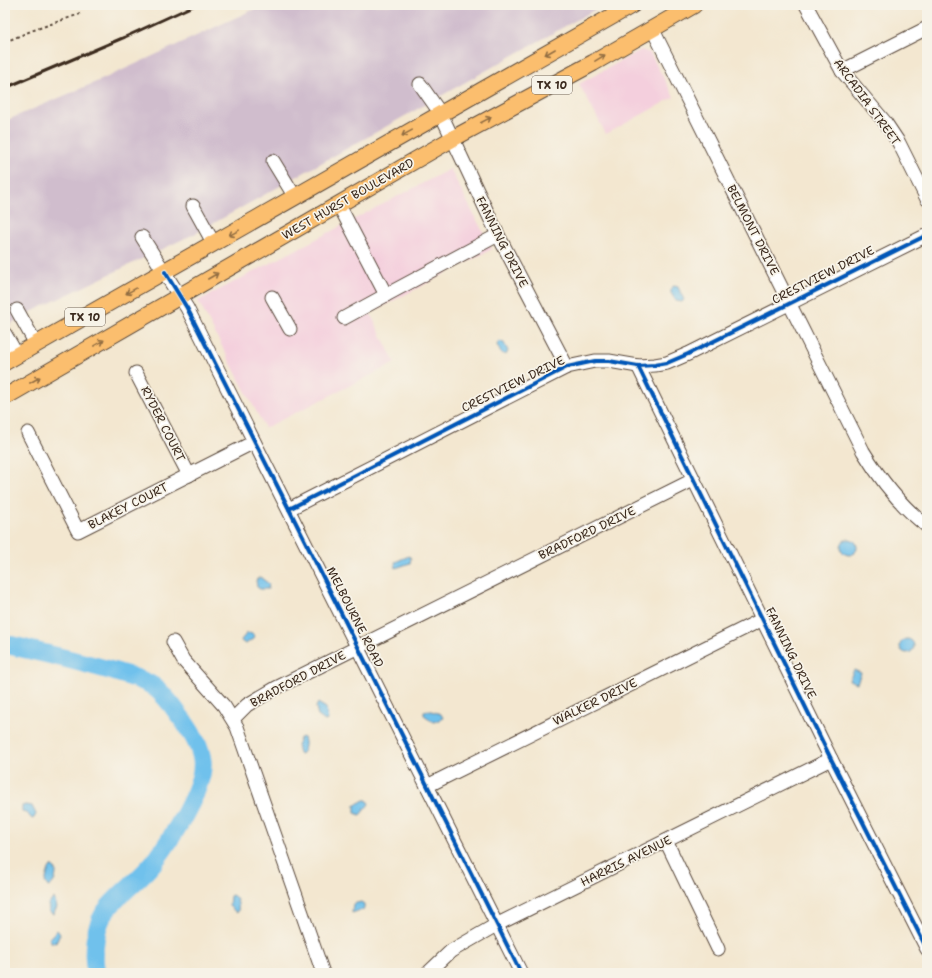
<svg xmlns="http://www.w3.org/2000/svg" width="932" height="978" font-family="'Shantell Sans',sans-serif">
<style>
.built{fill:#f4cfdd}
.industrial{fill:#d0bdcd}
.water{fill:#70c1ec;stroke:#567685}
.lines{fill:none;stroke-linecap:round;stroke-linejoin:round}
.river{stroke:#70c1ec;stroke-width:19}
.minor-casing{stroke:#574639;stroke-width:15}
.major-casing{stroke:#574639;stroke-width:18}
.path{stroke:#574639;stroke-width:2;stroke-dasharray:3 3;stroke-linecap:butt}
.minor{stroke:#fff;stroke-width:13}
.major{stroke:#fbbe6e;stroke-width:16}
.rail{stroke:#3b2a1e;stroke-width:3}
.cycleway-casing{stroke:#f7f3e8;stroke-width:6}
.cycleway{stroke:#0057b8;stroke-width:4}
.oneway{stroke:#916d42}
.labels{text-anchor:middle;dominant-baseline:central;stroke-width:3.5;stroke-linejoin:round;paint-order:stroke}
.shield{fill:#f7f3e8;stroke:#73665b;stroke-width:1}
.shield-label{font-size:11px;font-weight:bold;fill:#3b2a1e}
.street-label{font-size:12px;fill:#3b2a1e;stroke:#f7f3e8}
</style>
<rect width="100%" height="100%" fill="#f7f3e8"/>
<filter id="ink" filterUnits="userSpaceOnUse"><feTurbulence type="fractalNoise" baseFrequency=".025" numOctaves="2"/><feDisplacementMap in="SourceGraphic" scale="8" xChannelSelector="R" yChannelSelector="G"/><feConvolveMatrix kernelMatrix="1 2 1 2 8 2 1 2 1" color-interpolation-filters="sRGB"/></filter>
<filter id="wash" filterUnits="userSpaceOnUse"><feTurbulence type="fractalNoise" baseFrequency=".012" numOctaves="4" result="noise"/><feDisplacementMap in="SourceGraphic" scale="16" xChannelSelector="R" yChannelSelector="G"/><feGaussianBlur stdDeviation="0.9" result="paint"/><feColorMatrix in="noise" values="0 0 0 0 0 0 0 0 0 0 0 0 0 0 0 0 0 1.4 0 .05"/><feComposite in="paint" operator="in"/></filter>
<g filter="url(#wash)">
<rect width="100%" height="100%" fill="#f3e7d0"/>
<g class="built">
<path d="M641,50L650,53L674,97L606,134L579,84Z"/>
<path d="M450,169L492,249L370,313L395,363L265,428L198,301Z"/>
</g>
<path class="industrial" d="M263,5H603L198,232L33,311L5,327V121L101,80Z"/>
<g class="water">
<path d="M674,286L678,287L684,300L682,302L676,301L671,293V288Z"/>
<path d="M499,341L504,343L508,351L506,355L501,353L497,345Z"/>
<circle cx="849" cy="547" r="8"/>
<path d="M409,556L411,558L410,563L396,568L395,562Z"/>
<path d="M260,577L269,584L268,589H260L257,587L256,580Z"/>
<path d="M247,633L253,634L254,638L246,644L242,642L241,640Z"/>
<circle cx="907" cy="646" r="7"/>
<path d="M854,670L861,673L857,683L849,680Z"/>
<path d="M318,703L326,708L328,720L325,721L318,716L316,707Z"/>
<path d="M428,710L441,714L443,718L434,722L424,715V712Z"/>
<path d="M303,737C307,742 305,750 301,754L299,753L297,746L300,738Z"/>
<path d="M364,800H367L369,804L360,815L355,813V805Z"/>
<path d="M26,805L32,806L36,814L34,818L32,819L26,812L22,811V806Z"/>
<path d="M51,866L56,870C56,877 55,884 48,887L45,882L49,869Z"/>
<path d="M232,895C238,897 240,909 237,913L229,906L230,896Z"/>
<path d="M54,898L57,907L54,913L52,914L49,911L48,904Z"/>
<path d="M361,902L364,904V909L352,913L353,904Z"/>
<path d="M57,930L60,934L57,941L52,943L49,938Z"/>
</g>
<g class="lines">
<path class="river" d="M5,644C42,653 79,661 116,672C128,676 142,679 153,686C163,693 172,705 179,715C189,728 200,744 202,760C206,786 170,841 154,862C140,879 123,891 109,907C94,923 92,953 96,973"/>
</g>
</g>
<g filter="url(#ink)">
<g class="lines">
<defs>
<g id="minor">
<path d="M806,5L842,71L885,122L899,143L927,199"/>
<path d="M652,28L863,451C880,479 900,506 927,526"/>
<path d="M842,71L927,28"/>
<path d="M420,84L441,114L498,235L567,367"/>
<path d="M273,161L295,197"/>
<path d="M339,205L386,295L498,235"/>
<path d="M193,206L214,244"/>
<path d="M142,237L187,308L521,973"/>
<path d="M272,297L290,329"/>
<path d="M17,310L36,344"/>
<path d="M344,318L386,295"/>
<path d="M5,334L17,355"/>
<path d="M638,366L831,759L927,949"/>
<path d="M136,373L189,475"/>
<path d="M28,433L78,531L254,442"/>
<path d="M289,509L567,367L595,361H609L638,366L655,365L667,363L688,354L927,235"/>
<path d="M173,642L183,660L224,706L237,727L323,973"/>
<path d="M233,719L247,705L276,688L693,480"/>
<path d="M427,786L763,619"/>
<path d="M666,841L718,949"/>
<path d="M428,973L451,951L496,925L831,759"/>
</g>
<g id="major">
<path d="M5,362L632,5"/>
<path d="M5,397L452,139L593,63L694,5"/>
</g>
</defs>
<use href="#minor" class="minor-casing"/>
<use href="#major" class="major-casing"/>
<path class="path" d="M5,42L31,31L80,14"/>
<use href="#minor" class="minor"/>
<use href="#major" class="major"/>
<path class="rail" d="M5,88L125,37L195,5"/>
<defs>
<g id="cycleway">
<path d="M165,272L187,308L289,509L521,973"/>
<path d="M638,366L831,759L927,949"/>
<path d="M289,509L567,367L595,361H609L638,366L655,365L667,363L688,354L927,235"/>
</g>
</defs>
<use href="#cycleway" class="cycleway-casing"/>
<use href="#cycleway" class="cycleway"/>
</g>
<defs><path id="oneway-shaft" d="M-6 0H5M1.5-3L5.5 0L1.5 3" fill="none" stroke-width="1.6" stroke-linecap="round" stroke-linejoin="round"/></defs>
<g class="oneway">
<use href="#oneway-shaft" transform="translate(550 52) rotate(150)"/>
<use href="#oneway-shaft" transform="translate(600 58) rotate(-31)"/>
<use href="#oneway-shaft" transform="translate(486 120) rotate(-28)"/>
<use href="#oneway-shaft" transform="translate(407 133) rotate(151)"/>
<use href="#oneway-shaft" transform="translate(234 233) rotate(151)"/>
<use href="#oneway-shaft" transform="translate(213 276) rotate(-30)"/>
<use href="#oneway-shaft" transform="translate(131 291) rotate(151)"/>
<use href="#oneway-shaft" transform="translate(99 343) rotate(-30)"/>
<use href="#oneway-shaft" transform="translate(35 380) rotate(-30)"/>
</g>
</g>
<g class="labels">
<g class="shield">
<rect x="532" y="76" width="40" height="18" rx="3"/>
<rect x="65" y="308" width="40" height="18" rx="3"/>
</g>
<g class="shield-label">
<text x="552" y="85">TX 10</text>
<text x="85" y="317">TX 10</text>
</g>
<g class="street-label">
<text transform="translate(867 102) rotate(54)">ARCADIA STREET</text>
<text transform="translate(348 199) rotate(-30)">WEST HURST BOULEVARD</text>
<text transform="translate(753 230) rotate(63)">BELMONT DRIVE</text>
<text transform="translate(502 242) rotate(63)">FANNING DRIVE</text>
<text transform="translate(823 275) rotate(-27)">CRESTVIEW DRIVE</text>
<text transform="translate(513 384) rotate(-26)">CRESTVIEW DRIVE</text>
<text transform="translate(163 424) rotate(63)">RYDER COURT</text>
<text transform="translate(128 506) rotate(-27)">BLAKEY COURT</text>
<text transform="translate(587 533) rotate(-26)">BRADFORD DRIVE</text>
<text transform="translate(355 617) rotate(63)">MELBOURNE ROAD</text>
<text transform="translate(791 653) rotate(64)">FANNING DRIVE</text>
<text transform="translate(298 679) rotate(-28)">BRADFORD DRIVE</text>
<text transform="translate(595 702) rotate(-26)">WALKER DRIVE</text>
<text transform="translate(626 861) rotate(-26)">HARRIS AVENUE</text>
</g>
</g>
<rect width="932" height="978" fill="none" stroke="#f7f3e8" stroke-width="20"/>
</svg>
